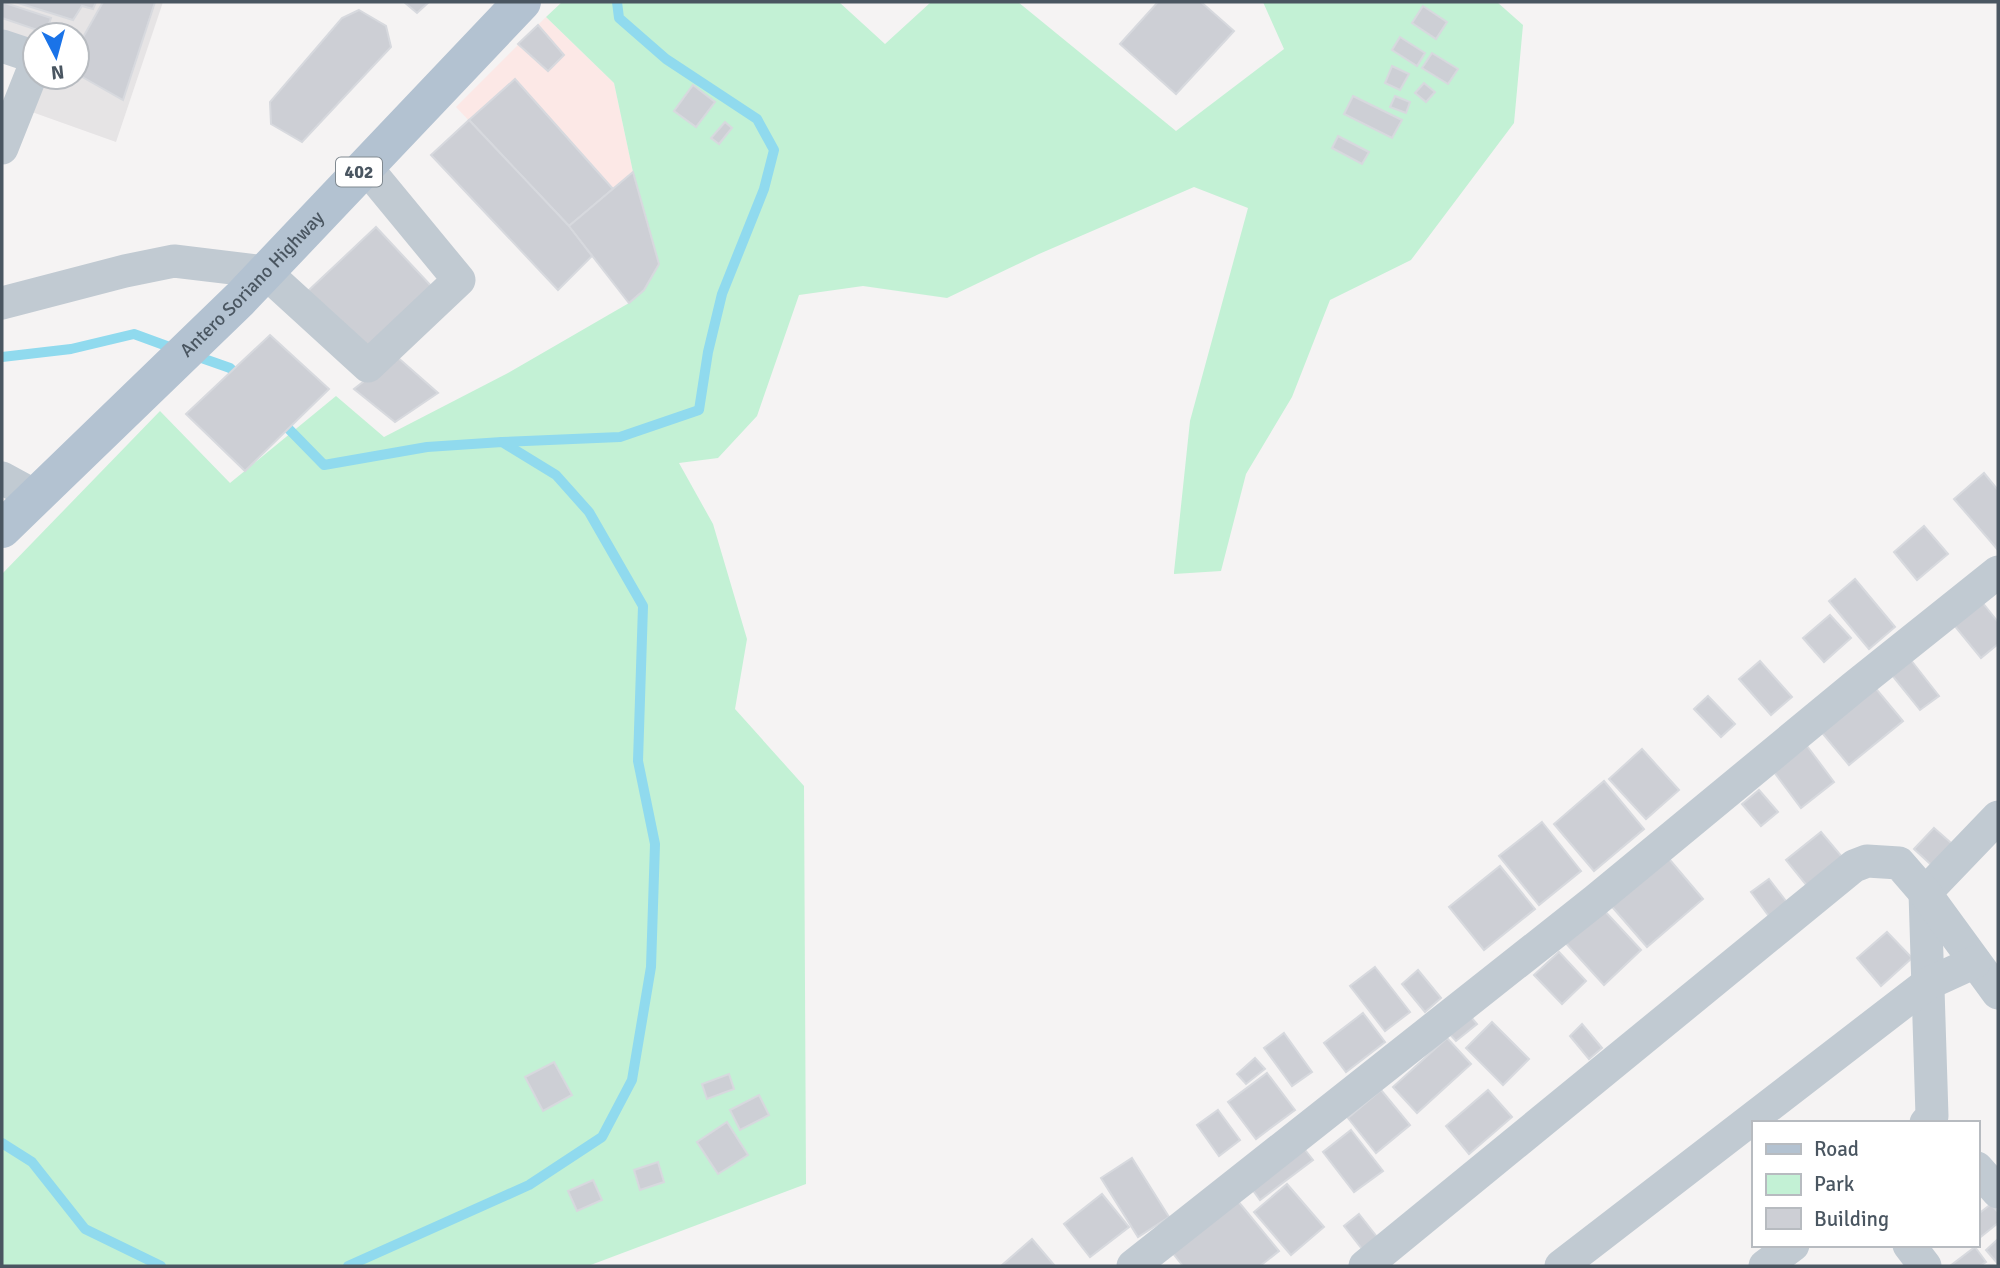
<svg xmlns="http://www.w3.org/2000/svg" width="2000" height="1268" font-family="Signika,sans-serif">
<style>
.education{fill:#e6e4e5}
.medical{fill:#fce8e6}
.green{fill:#c3f1d5}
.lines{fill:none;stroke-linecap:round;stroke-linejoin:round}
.stream{stroke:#90daee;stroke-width:10}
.building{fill:#cdcfd5;stroke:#d7d9de;stroke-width:2}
.minor{stroke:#c1cad2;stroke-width:33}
.major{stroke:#b3c2d1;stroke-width:38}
.labels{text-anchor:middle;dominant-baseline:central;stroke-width:5;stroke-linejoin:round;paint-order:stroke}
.shield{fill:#fff;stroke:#808990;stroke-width:2}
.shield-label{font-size:18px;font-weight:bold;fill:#4a5661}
.street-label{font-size:19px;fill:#4a5661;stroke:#fff}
</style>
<rect width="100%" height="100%" fill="#f5f3f3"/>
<path class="education" d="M2,2H163L116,142L18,107L35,77H77V35H35V57L2,46Z"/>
<path class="medical" d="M546,17L614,83L633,172L659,264L644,290L629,303L569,226L456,107Z"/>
<path class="green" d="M562,2H839L885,44L931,2H1018L1176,131L1284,49L1263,2H1497L1523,25L1514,123L1411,260L1330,300L1292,397L1246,474L1221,571L1174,574V572L1190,421L1248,208L1194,187L1039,254L947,298L863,286L799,295L757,416L718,458L679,463L713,524L747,639L735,709L804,786L806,1184L588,1266H2V574L160,411L230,483L336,396L384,437L508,373L629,303L644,290L659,264L633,172L614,83L546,17Z"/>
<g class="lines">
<g class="stream">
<path d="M193,355L230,368L241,379"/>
<path d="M2,357L71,349L134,334L175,349"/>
<path d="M280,420L324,465L427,447L502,442L556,475L589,512L643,606L638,761L655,844L651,967L632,1080L602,1137L529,1185L348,1266"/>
<path d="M502,442L620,437L699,410L708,352L722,294L764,189L774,150L757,119L666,59L619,18L617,2"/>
<path d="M2,1143L32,1162L85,1229L161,1266"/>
</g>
</g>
<g class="building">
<path d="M2,2L51,18L46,33L2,18Z"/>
<path d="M15,2H96L93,9L82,6L73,20Z"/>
<path d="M103,2H155L123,100L77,74V48Z"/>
<path d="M404,2H429L417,13Z"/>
<path d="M1158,2H1201L1234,31L1176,94L1120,44Z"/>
<path d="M1423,6L1447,22L1436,39L1412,23Z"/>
<path d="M359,10L386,26L391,47L302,142L271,124L270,102L342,18Z"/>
<path d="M538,25L564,55L548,71L518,44Z"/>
<path d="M1400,37L1425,53L1417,66L1392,50Z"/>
<path d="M1432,53L1458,69L1448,84L1422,68Z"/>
<path d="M1392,66L1409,74L1400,90L1385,83Z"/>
<path d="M515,79L613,189L569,226L469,120Z"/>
<path d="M1424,83L1435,92L1426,102L1415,93Z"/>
<path d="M693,85L715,102L696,127L674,111Z"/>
<path d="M1353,96L1402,120L1392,138L1344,114Z"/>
<path d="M1395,96L1410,102L1406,113L1390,107Z"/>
<path d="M469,120L569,226L592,256L558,290L431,155Z"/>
<path d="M725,122L732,128L719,144L711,138Z"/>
<path d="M1338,136L1369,152L1362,164L1332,148Z"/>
<path d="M633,172L659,264L644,290L629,303L569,226Z"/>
<path d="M376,227L433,288L369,347L308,291Z"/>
<path d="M270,335L329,389L245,471L186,414Z"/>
<path d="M396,356L438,393L395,422L354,389Z"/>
<path d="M1984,473L1998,490V550L1954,499Z"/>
<path d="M1924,526L1948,554L1917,580L1894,552Z"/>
<path d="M1855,579L1895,627L1869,649L1829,601Z"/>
<path d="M1978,597L1998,622V644L1981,658L1949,619Z"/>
<path d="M1830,615L1851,638L1824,662L1803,638Z"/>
<path d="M1910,659L1939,696L1920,710L1891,674Z"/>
<path d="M1760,661L1792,697L1771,715L1739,679Z"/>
<path d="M1872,684L1903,721L1849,765L1818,728Z"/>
<path d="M1708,696L1735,724L1721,737L1694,709Z"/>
<path d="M1807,746L1834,782L1801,808L1774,772Z"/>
<path d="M1642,749L1679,790L1646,819L1609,779Z"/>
<path d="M1604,781L1644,829L1594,871L1554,824Z"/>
<path d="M1759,790L1778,812L1761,826L1742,804Z"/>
<path d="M1542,822L1581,871L1539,905L1499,856Z"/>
<path d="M1934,828L1958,849L1938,871L1914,849Z"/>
<path d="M1821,832L1843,858L1808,887L1786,860Z"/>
<path d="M1664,853L1703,899L1647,947L1608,902Z"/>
<path d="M1500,866L1535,909L1484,950L1449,907Z"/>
<path d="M1769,879L1789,905L1771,919L1751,892Z"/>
<path d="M1600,906L1641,950L1604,985L1563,940Z"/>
<path d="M1887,932L1912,958L1881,986L1857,958Z"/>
<path d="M1559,952L1586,981L1562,1004L1534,975Z"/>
<path d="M1375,967L1410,1012L1385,1031L1350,986Z"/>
<path d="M1418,970L1441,998L1425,1012L1402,984Z"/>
<path d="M1465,1010L1477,1024L1456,1041L1444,1028Z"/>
<path d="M1363,1013L1385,1042L1346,1072L1324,1043Z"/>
<path d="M1492,1022L1529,1059L1503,1085L1466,1048Z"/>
<path d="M1582,1024L1602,1048L1589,1059L1570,1036Z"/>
<path d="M1284,1033L1312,1072L1292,1086L1264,1048Z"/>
<path d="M1447,1038L1471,1064L1417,1113L1393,1087Z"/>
<path d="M1255,1058L1265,1069L1246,1084L1237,1074Z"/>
<path d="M554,1062L572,1095L543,1111L525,1077Z"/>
<path d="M1267,1073L1295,1110L1256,1139L1228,1102Z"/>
<path d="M729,1074L734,1089L707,1099L702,1084Z"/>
<path d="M1381,1090L1410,1125L1376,1153L1348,1118Z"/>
<path d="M1488,1090L1512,1117L1469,1154L1446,1126Z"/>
<path d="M759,1095L769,1115L740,1130L730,1110Z"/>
<path d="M1218,1110L1240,1140L1219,1156L1197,1125Z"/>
<path d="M727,1122L748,1155L718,1174L697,1142Z"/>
<path d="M1351,1130L1383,1171L1354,1192L1323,1152Z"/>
<path d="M1302,1146L1313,1160L1260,1200L1249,1185Z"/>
<path d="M1132,1158L1169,1217L1138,1237L1101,1178Z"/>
<path d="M658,1162L664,1182L640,1190L634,1170Z"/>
<path d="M593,1180L602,1200L577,1211L568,1191Z"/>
<path d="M1287,1184L1324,1227L1291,1255L1254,1212Z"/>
<path d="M1102,1194L1129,1227L1090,1257L1064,1224Z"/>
<path d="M1237,1200L1279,1251L1260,1266H1183L1171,1251Z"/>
<path d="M1991,1204L1998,1212V1223L1977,1240V1215Z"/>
<path d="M1359,1214L1381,1242L1366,1254L1344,1226Z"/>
<path d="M1032,1239L1055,1266H1001Z"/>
<path d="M1998,1239V1264L1986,1250Z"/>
<path d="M1975,1247L1986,1262L1980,1266H1950Z"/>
</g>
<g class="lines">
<g class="minor">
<path d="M2,46L35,57"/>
<path d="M2,148L35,65"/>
<path d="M2,303L125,271L174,261L265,272L368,366L459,280L365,166"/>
<path d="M2,478L35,496"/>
<path d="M1926,1123L1932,1116L1925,893L1998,817"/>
<path d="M1977,1168L1998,1192"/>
<path d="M1909,1245L1925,1266"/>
<path d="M1133,1266L1596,900L1854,687L1998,572"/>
<path d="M1365,1266L1854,866L1867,861L1899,863L1925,893L1998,993"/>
<path d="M1561,1266L1927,984L1975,962"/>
<path d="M1765,1266L1793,1245"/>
</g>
<path class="major" id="s1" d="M2,529L240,299L522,2"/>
</g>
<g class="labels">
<rect class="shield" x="336" y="157.5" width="46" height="29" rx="5"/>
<g class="shield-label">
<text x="359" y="172">402</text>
</g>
<g class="street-label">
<text stroke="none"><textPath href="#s1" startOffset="350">Antero Soriano Highway</textPath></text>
</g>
</g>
<rect width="2000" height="1268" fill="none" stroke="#4a5661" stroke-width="7"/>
<rect x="1752" y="1121" width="228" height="126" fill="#ffffff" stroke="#b7bbc0" stroke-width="2"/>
<rect x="1766" y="1144" width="35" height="10" fill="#b3c2d1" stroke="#b7bbc0" stroke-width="2"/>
<text x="1814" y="1156" font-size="21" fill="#4a5661">Road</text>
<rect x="1766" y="1174" width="35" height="21" fill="#c3f1d5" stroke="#b7bbc0" stroke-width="2"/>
<text x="1814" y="1191" font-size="21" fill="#4a5661">Park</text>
<rect x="1766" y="1208" width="35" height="21" fill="#cdcfd5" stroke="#b7bbc0" stroke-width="2"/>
<text x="1814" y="1226" font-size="21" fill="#4a5661">Building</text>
<g transform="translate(56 56) rotate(174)"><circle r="33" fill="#ffffff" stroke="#b7bbc0" stroke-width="2"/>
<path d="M0-5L12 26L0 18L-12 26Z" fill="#1a73e8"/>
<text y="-10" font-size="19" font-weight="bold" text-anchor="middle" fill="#4a5661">N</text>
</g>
</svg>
